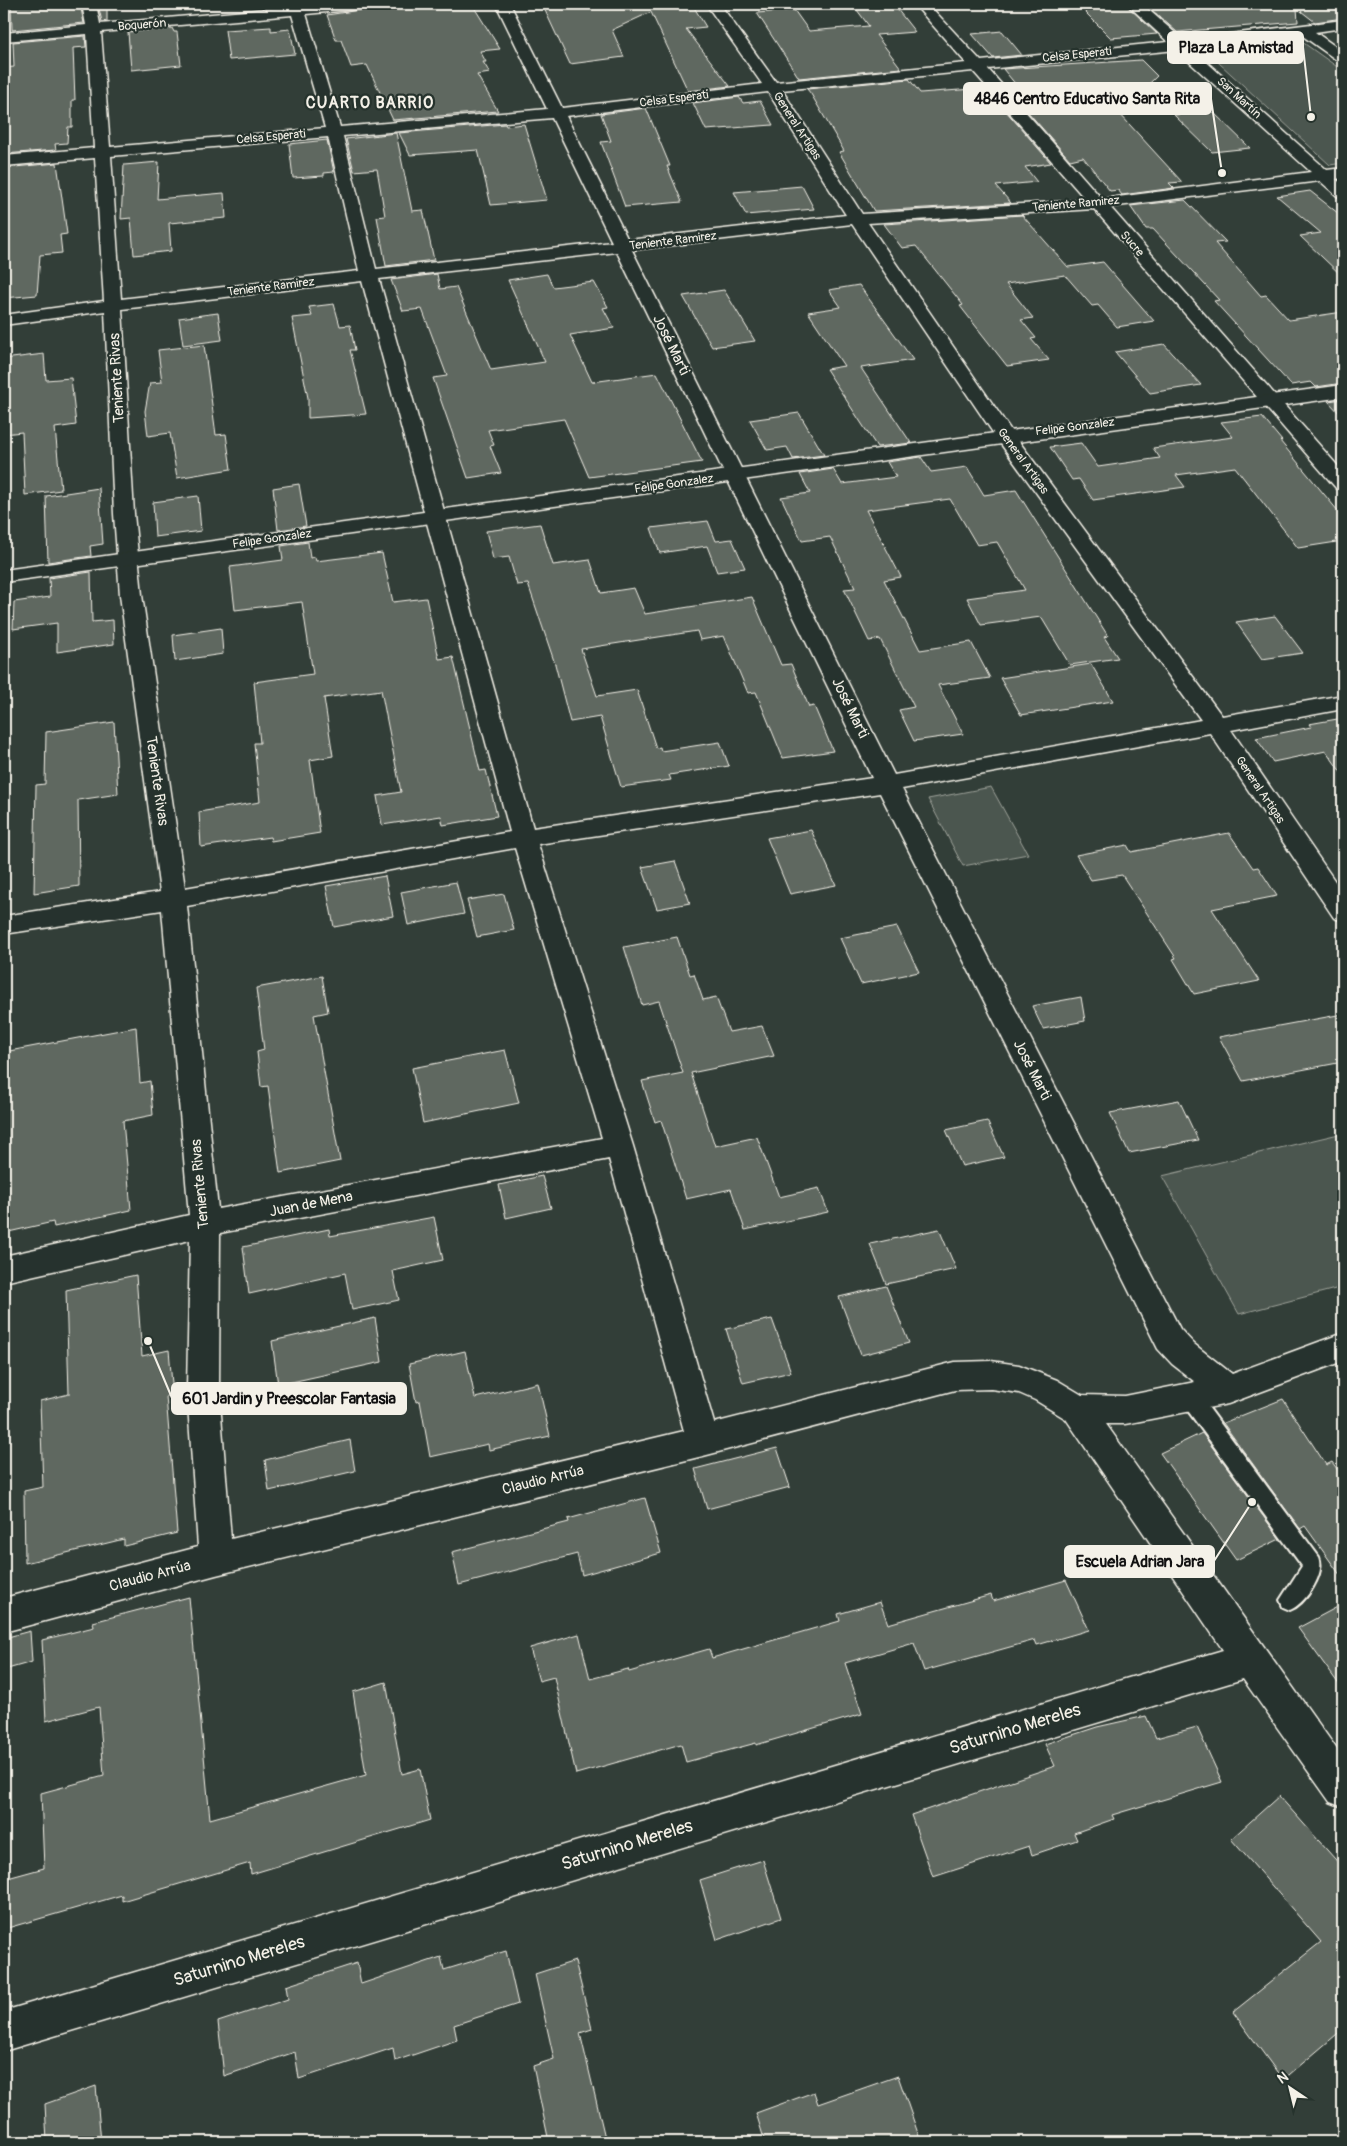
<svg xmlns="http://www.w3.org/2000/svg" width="1347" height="2146" font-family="Pangolin,sans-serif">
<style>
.green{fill:#4c564f;stroke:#a0a49c}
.building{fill:#5f6861;stroke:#f4f1e8}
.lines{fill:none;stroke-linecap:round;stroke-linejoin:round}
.lane-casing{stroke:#f4f1e8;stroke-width:4}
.street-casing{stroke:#f4f1e8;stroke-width:3}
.secondary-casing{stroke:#f4f1e8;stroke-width:3}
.lane{fill:#26332d;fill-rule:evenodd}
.street{fill:#26332d;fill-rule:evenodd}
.secondary{fill:#26332d;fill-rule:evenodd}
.labels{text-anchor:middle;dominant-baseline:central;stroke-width:4.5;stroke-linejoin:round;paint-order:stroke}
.far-street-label{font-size:12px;fill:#f4f1e8;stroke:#26332d}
.street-label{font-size:15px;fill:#f4f1e8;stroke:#26332d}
.far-district-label{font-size:16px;font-weight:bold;letter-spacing:1px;fill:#f4f1e8;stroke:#26332d}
.near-street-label{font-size:18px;fill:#f4f1e8;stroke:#26332d}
.leader{fill:none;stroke:#f4f1e8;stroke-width:2}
.callout-dot{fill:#f4f1e8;stroke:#26332d;stroke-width:2}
.callout{fill:#f4f1e8;stroke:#f4f1e8;stroke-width:2}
.callout-label{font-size:16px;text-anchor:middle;font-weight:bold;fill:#111}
</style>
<rect width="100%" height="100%" fill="#323e38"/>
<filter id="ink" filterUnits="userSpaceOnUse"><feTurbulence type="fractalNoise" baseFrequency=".02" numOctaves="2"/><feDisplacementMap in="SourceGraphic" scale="10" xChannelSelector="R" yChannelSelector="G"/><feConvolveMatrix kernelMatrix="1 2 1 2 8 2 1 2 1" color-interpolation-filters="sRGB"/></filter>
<g filter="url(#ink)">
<g class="green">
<path d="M1298,39L1343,71V163L1330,165L1207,52Z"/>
<path d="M991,787L1028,854L963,866L928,799Z"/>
<path d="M1343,1133V1287L1239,1314L1162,1176Z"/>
</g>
<g class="building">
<path d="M11,4H80L84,23L12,30Z"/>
<path d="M98,4H107V21L102,22Z"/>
<path d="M399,4H472L500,49L480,51L486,62H483L490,73L477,75L498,111L393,120L367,65L351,67L341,40H336L327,15Z"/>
<path d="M542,4H692L706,27L686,29L730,86L688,91L651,12L612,30L624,57L570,64Z"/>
<path d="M893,4L915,32L876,35L901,68L799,78L757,13L794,10L809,31L869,26L854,6Z"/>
<path d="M1077,4H1125L1157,34L1111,38Z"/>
<path d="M1145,4H1343V18L1315,22L1297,8L1298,22L1177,32Z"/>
<path d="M271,27V31L290,29L295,54L229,60L225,30Z"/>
<path d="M172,28L174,32H177L181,65L131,70L128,32Z"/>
<path d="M1002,31L1022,55L993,58L972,34Z"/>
<path d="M85,36L86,47L73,48L75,100H72V127H68L67,143L55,144L56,150L4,154V68L14,67L13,42Z"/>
<path d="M1141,60L1157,76L1119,113L1182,182L1169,183L1174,188L1122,195L1118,190L1110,191L1083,157L1070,160L1006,87L1017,86L1003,69Z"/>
<path d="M909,79L920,93L986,88L1051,163L1025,167L1037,182L996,186L1011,203L874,211L839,152L844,151L811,94L807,89Z"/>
<path d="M739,97L743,103L760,101L773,125L706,130L693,103Z"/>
<path d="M646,108L670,166H667L682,202L625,207L601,142L611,141L601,114Z"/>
<path d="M1212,111L1250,148L1212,152L1174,115Z"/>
<path d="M505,124L506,126L524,124L547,200L491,205L478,150L410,155L399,133Z"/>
<path d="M396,133L412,211L423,210L434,260L386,266L377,217L385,216L377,169L354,171L346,139Z"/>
<path d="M327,140L334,172L324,173V176L293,178L289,144Z"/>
<path d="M159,162L157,199L224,193L226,218L169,223L171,251L134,255L131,218L121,219L124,165Z"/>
<path d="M57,163L67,234L60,235L62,253L40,255L37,295L4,298V168Z"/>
<path d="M802,186L814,209L746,215L734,192Z"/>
<path d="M1310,191L1343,217V277L1300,236L1321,233L1277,196Z"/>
<path d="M1185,200L1226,242L1215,243L1261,296L1266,295L1289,320L1343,312V383L1316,387L1311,382L1291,385L1214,301L1219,300L1153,229H1146L1130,206Z"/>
<path d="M1022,215L1068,267L1103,262L1154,321L1117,327L1098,305L1092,306L1065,275L1006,284L1033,318L1021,320L1036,338L1031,339L1049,360L1007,366L960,306L963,305L916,246L902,248L884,224Z"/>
<path d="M437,274L440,289L456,287L491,370L545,362L508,280L547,274L553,287L594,282L608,307L603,308L614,328L570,335L592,382L657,373L702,462L589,477L564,419L488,430L494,445L490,446L501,473L468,478L433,378L447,376L422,309L403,311L391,280Z"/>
<path d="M859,285L913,360L861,368L911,443L877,447L826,369L844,366L808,312L841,307L829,290Z"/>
<path d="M724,290L755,341L712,347L683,296Z"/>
<path d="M334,304L340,326L350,325L355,350H350L366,414L308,418V398L292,318L312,316L309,307Z"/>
<path d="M218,313L222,340L183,345L179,318Z"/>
<path d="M1164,344L1201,385L1150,393L1115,352Z"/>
<path d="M204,345L216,435L226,434L231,469L177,478L170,433L148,436L145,411L150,383L162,382L158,350Z"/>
<path d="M44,354L46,380L71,378L76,425L55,428L61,490L25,495L22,432L4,434V359Z"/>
<path d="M1343,399V417L1328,401Z"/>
<path d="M799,413L824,455L793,459L787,447L767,450L750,420Z"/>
<path d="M1262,417L1282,441H1280L1343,517V541L1298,548L1235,467L1176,475L1185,487L1093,500L1079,479L1072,480L1050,447L1081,443L1098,467L1160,458L1153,448L1233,437L1221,422Z"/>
<path d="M921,457L931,472L967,467L984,495L1016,490L1108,636L1104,637L1118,658L1070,665L1041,617L981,625L967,598L1025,590L997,542L977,545L950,499L866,510L901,577L884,580L920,650L971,642L990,678L938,685L963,734L914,741L899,710L914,707L880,639L869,641L844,589L855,588L830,537L802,541L781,497L810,493L800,474L833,469L842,484L896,477L887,462Z"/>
<path d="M299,484L306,526L278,530L273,488Z"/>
<path d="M99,488L103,544L90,546L91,556L48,562L46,496Z"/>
<path d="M198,496L201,531L155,537L153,502Z"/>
<path d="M708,521L716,541L732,539L745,568L717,572L707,546L660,553L651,528Z"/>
<path d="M540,524L553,565L590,560L601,593L634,588L645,614L752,597L781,665L791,664L809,707L814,706L833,751L783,758L756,692L748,693L724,636L700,640L697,631L581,649L597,696L637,690L656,748L660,747L661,751L720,742L729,766L669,775L671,780L621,787L600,717L570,722L555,664L528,584L517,585L509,557L493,559L486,531Z"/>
<path d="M308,542L310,558L315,557L316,561L382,553L393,602L426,598L439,659L453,657L480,771L486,770L497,816L443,825L441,816L382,825L377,796L401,792L381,690L324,698L333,756L310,760L320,833L271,841L270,837L201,847L199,812L260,802L254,743H260L254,682L313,674L302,602L235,610L230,567L283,560L281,546Z"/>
<path d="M91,572L92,622L113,620L114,644L57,652V623L13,629L14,602L50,597L49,578Z"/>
<path d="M1275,616L1303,653L1262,659L1236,622Z"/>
<path d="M221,628L223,654L175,661L173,635Z"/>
<path d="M1091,664L1113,701L1021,715L1000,678Z"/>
<path d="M1343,718V775L1326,751L1273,762L1256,738L1311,727L1309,724Z"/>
<path d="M114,722L118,794L78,800L79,886L34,893L36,785L45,784L46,732Z"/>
<path d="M811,830L836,885L790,894L767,838Z"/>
<path d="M1229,833L1253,868L1258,867L1277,896L1212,909L1259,981L1194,994L1173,959L1176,958L1122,875L1091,880L1076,855L1127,845L1131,852Z"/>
<path d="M675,861L690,903L657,909L642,867Z"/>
<path d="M385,876L393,916L334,927L326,886Z"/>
<path d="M456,882L464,914L408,925L401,892Z"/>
<path d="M504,894L514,930L477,937L467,900Z"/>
<path d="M897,927L919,972L861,984L840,938Z"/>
<path d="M677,937L690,975L694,974L703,1000L716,997L729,1032L762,1026L774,1056L691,1073L715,1146L757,1137L779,1197L819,1188L828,1212L745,1230L731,1189L686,1199L661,1120L655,1122L642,1081L683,1073L659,1001L642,1005L624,947Z"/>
<path d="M322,976L328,1012L314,1015L340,1161L280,1173L268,1086L261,1087L257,1052L264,1050L256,988Z"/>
<path d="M1081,997L1085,1021L1043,1029L1032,1006Z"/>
<path d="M1343,1014V1062L1243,1081L1219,1037Z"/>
<path d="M136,1027L140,1083L150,1081L153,1115L123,1121L131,1210L54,1227L53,1222L4,1233V1052Z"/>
<path d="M505,1050L519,1103L423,1123L412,1068Z"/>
<path d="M1179,1100L1198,1140L1129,1153L1110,1113Z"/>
<path d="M987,1121L1004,1157L962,1166L946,1130Z"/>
<path d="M542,1176L551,1208L506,1218L499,1185Z"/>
<path d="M434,1217L443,1260L393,1271L399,1300L352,1310L345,1273L249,1294L243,1247L329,1229L330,1236Z"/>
<path d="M939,1229L956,1269L886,1284L870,1244Z"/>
<path d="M136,1275L142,1356L169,1350L173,1395L166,1396L177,1533L124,1546V1539L25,1563L24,1491L43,1487L40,1401L69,1394L66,1290Z"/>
<path d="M886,1286L909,1343L861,1355L839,1297Z"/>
<path d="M375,1318L382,1362L278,1385L272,1341Z"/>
<path d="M772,1319L791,1372L743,1383L726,1329Z"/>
<path d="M465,1351L475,1398L538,1383L550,1436L489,1450L488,1444L430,1457L420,1401L416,1402L409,1364Z"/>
<path d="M1283,1399L1326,1465L1332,1462L1343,1477V1579L1305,1526L1300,1529L1223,1423Z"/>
<path d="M1202,1433L1280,1539L1236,1560L1160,1453Z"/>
<path d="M350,1440L355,1471L269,1491L265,1460Z"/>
<path d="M777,1448L790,1487L707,1509L695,1469Z"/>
<path d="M645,1498L661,1553L582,1575L577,1554L459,1585L452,1552L569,1522L568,1519Z"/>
<path d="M1066,1580L1089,1630L1037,1645L1035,1640L924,1671L914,1643L845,1663L862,1714L756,1745V1743L686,1762L681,1744L576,1774L554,1677L539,1681L530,1648L579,1634L590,1679L628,1669L629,1672L709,1649L712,1658L840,1621L838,1614L880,1602L888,1624L991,1595L993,1601Z"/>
<path d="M189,1597L210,1819L366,1775L353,1692L386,1682L402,1774L420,1769L430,1820L251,1874L250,1863L122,1901V1895L4,1929V1879L44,1868L41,1793L104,1776L99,1707L46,1721L42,1640L94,1627L93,1622Z"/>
<path d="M1343,1604V1690L1298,1628Z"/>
<path d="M30,1631L32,1662L4,1670V1638Z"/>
<path d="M1146,1716L1156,1738L1197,1727L1222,1782L1112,1815L1114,1819L1074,1833L1077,1840L1032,1855L1029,1846L933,1877L911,1815L1055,1766L1045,1744L1097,1727Z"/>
<path d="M1279,1796L1343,1868V2029L1283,2080L1233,2012L1321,1942L1231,1839Z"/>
<path d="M763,1860L781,1918L717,1940L700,1880Z"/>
<path d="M506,1951L518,2004L454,2025L457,2040L395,2061L393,2048L299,2079L295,2052L224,2076L218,2022L288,1999L286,1986L357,1963L361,1984L441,1957L444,1970Z"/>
<path d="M575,1961L592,2029L580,2033L606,2142H549L533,2066L554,2059L535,1974Z"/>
<path d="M898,2076L921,2142H765L756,2113L814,2092L818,2104Z"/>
<path d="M96,2086L101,2142H47L45,2104Z"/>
</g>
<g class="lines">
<defs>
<path id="lane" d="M1190,1390L1197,1392L1319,1557C1326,1574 1305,1604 1290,1610L1283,1607L1280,1600L1302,1566L1183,1404L1181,1398L1183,1392Z"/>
<path id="street" d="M82,4H96L100,24L290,7L289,4H303V6L377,4L375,7L370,8L306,14L340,127L547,109L496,4H510L562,108L762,84L706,4H720L776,82L966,63L914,4H928L981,61L1168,42L1127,4H1142L1183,40L1343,20V28L1315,32L1343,52V62L1338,61L1300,34L1191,48L1327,170L1343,168V178L1336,179L1343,185V198L1337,196L1320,181L1110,207L1343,472V490L1336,488L1094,209L868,223L1012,432L1222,716L1343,695V709L1231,730L1343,893V921L1334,918L1210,733L902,789L1180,1329L1194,1344L1232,1374L1343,1333V1361L1228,1404L1125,1424H1106L1343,1758V1807L1330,1802L1243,1679L4,2051V2011L1223,1650L1066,1419L1035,1400L1019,1393L991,1389L955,1390L703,1456L216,1575L4,1632V1598L198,1547L187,1390L190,1240L4,1282V1256L189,1215L162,910L4,934V916L160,892L120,595L114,514L105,311L4,325V315L104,301L95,158L4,166V156L94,148L87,34L4,41V33L86,25ZM292,15L325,128L110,147L101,32ZM1176,50L1311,172L1102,199L988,69ZM973,71L1086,200L862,214L782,90ZM768,92L846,215L628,240L566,116ZM552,118L612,242L376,269L343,136ZM328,137L359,271L121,299L111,156ZM852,224L998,440L1201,720L894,775L632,250ZM617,252L872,778L533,828L379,279ZM362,281L510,832L185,888L142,595L134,514L122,309ZM880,793L1158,1349L1172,1364L1195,1382L1125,1396L1082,1395L1057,1380L1019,1365L991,1361L955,1362L714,1423L633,1146L538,844ZM515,848L602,1138L218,1209L187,906ZM609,1159L684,1431L231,1539L219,1390L220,1233Z"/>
<path id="secondary" d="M1343,385V397L4,582V570Z"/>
</defs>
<use href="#lane" class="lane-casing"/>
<use href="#street" class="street-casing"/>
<use href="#secondary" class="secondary-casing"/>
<use href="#lane" class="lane"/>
<use href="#street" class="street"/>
<use href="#secondary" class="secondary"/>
</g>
</g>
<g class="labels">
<g class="far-street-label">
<text transform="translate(142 25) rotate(-5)">Boquerón</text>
<text transform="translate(1077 55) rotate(-6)">Celsa Esperati</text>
<text transform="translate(1239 98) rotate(42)">San Martín</text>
<text transform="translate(674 99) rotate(-7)">Celsa Esperati</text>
<text transform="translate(797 126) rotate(57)">General Artigas</text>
<text transform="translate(271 137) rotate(-5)">Celsa Esperati</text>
<text transform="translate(1076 204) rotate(-5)">Teniente Ramirez</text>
<text transform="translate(673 241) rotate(-7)">Teniente Ramirez</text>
<text transform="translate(1132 244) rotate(49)">Sucre</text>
<text transform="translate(271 287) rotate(-7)">Teniente Ramirez</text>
<text transform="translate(1075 427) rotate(-7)">Felipe Gonzalez</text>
<text transform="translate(1023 461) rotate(54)">General Artigas</text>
<text transform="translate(674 484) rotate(-8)">Felipe Gonzalez</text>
<text transform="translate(272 539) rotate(-8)">Felipe Gonzalez</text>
<text transform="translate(1260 790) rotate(56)">General Artigas</text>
</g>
<g class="street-label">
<text transform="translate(671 345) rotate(64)">José Marti</text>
<text transform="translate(117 378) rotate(-93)">Teniente Rivas</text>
<text transform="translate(850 708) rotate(64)">José Marti</text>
<text transform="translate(157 781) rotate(82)">Teniente Rivas</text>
<text transform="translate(1032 1070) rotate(63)">José Marti</text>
<text transform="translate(200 1184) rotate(-95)">Teniente Rivas</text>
<text transform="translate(311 1204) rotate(-11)">Juan de Mena</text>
<text transform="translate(543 1480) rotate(-14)">Claudio Arrúa</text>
<text transform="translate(150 1576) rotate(-15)">Claudio Arrúa</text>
</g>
<g class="far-district-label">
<text x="370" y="103">CUARTO BARRIO</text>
</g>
<g class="near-street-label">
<text transform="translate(1015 1729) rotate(-17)">Saturnino Mereles</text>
<text transform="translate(627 1845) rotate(-17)">Saturnino Mereles</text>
<text transform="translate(239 1961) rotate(-17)">Saturnino Mereles</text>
</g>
</g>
<path class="leader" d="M1311 117L1303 47M1222 173L1211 99M148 1341L172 1398M1252 1502L1214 1561"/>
<g class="callout-dot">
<circle cx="1311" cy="117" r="5"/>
<circle cx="1222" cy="173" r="5"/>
<circle cx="148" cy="1341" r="5"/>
<circle cx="1252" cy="1502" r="5"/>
</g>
<g class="callout">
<rect x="1168" y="32" width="135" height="31" rx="5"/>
<rect x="964" y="83" width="247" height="31" rx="5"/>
<rect x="172" y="1383" width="234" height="31" rx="5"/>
<rect x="1065" y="1546" width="149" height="31" rx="5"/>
</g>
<g class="callout-label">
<text x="1236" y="53">Plaza La Amistad</text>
<text x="1087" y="104">4846 Centro Educativo Santa Rita</text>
<text x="289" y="1404">601 Jardin y Preescolar Fantasia</text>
<text x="1140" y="1567">Escuela Adrian Jara</text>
</g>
<rect width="1347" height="2146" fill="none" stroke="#26332d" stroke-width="20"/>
<rect x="10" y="10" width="1327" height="2126" fill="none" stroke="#f4f1e8" stroke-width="2" filter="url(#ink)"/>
<g transform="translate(1290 2088) rotate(325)" stroke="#26332d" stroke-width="4" paint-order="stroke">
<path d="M0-4L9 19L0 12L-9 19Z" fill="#f4f1e8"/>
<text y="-8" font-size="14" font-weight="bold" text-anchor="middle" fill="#f4f1e8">N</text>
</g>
</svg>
